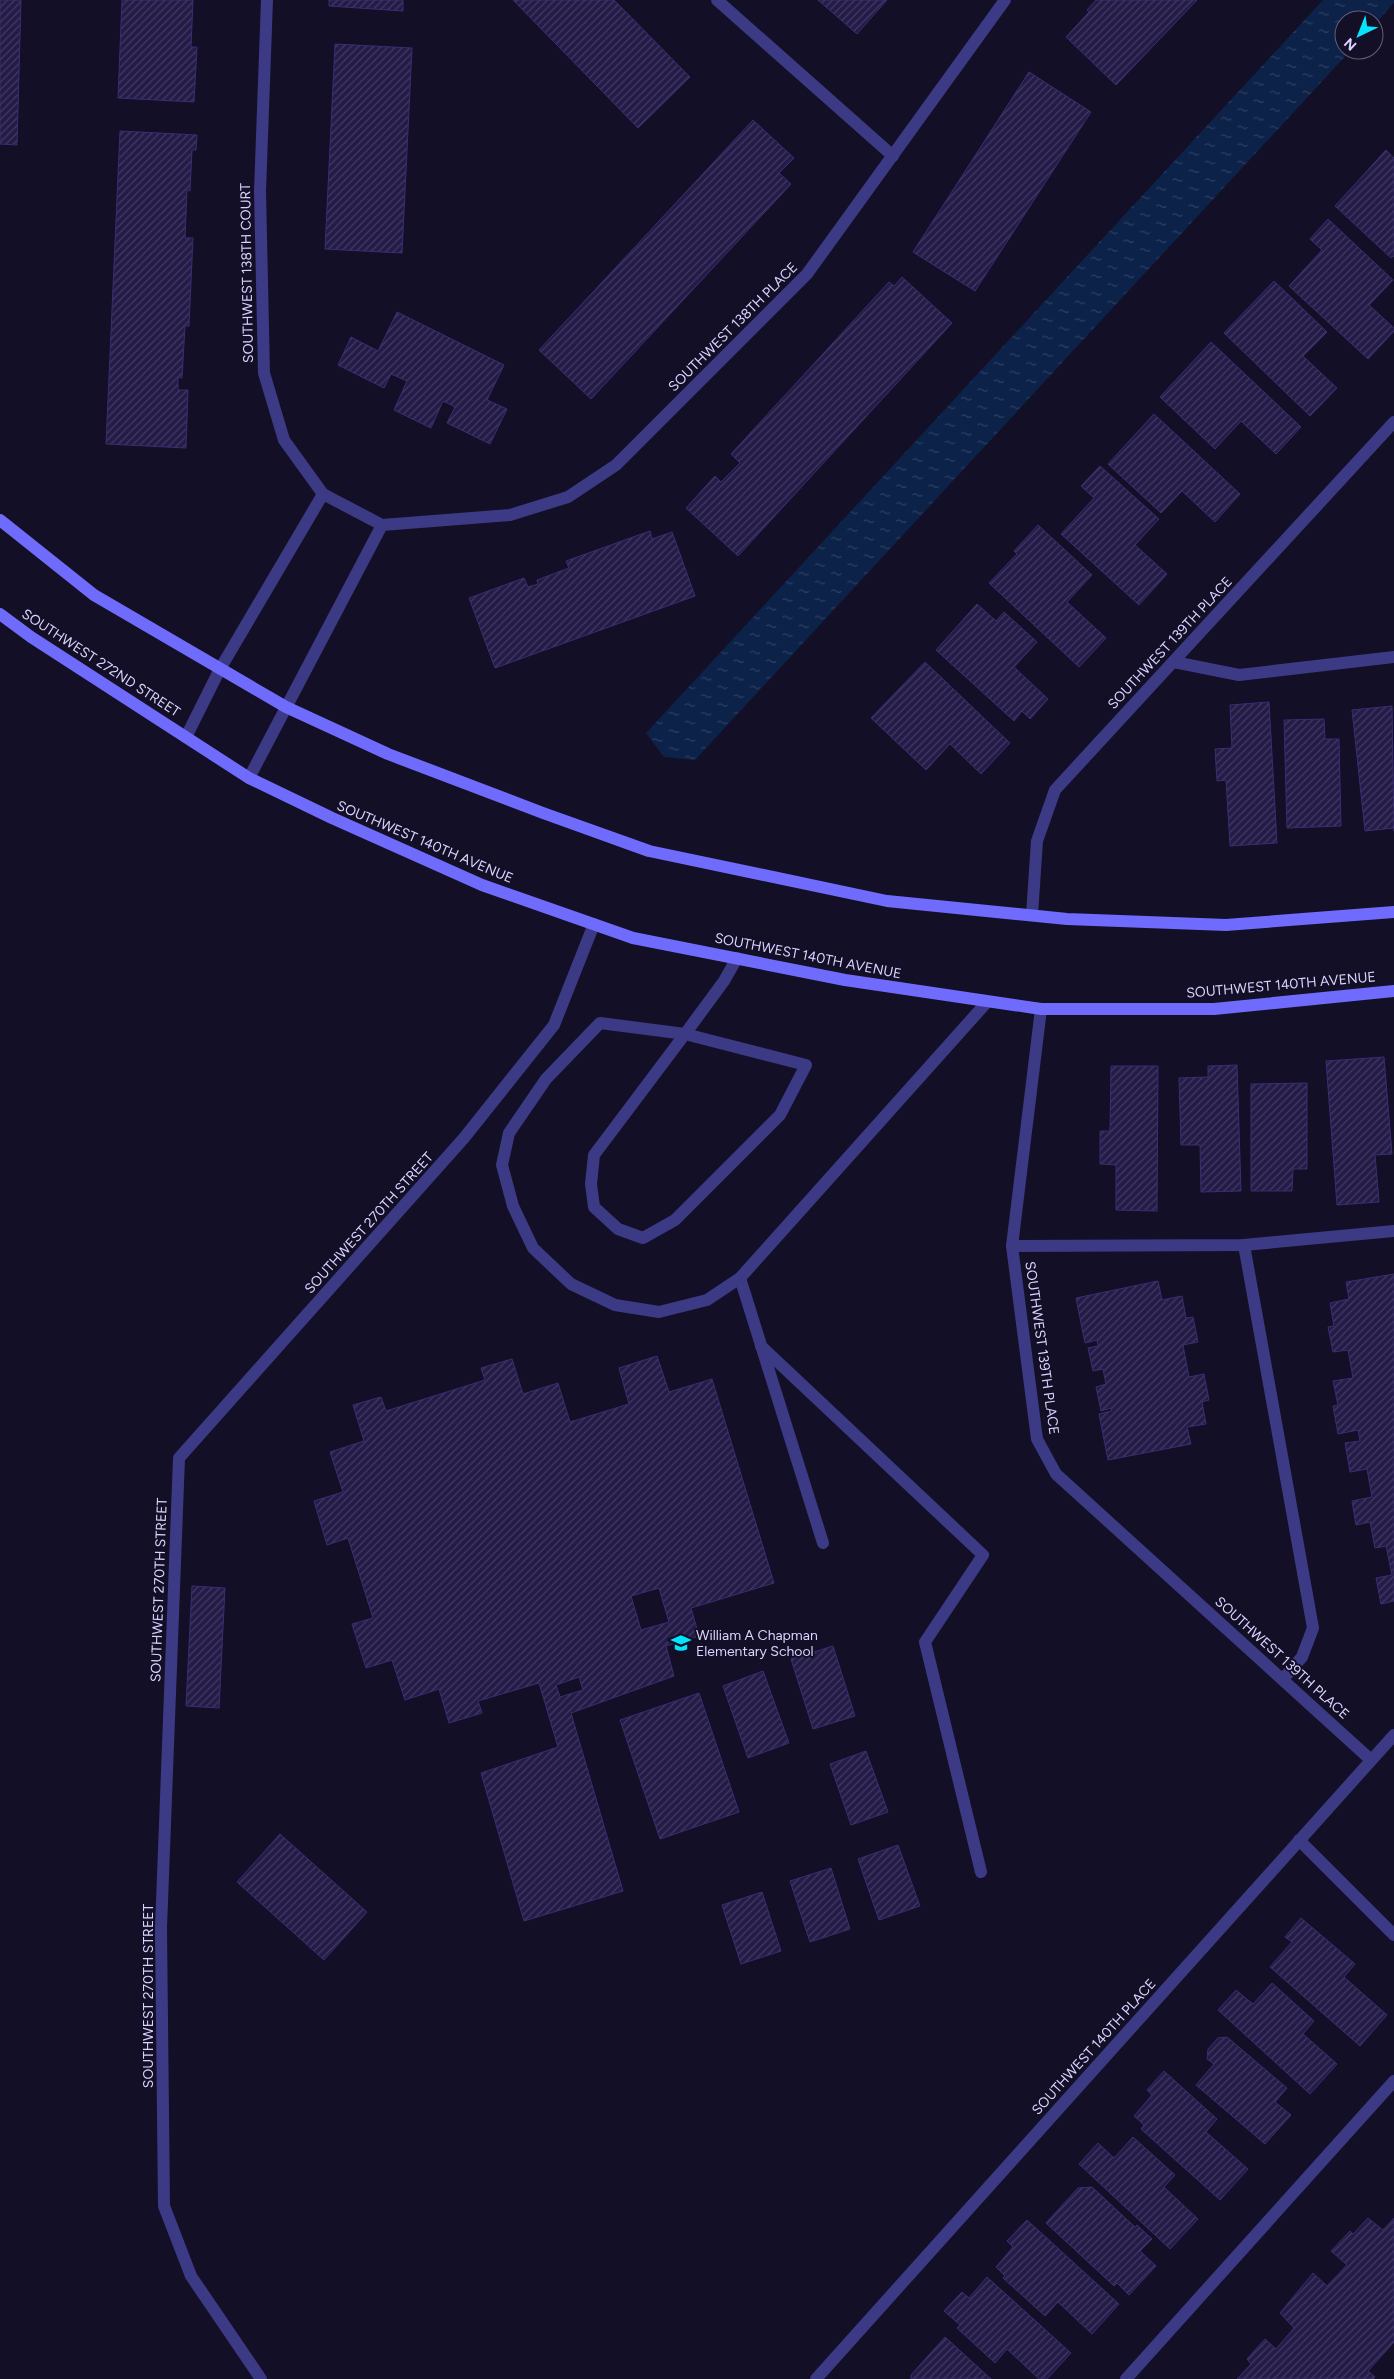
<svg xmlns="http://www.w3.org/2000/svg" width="1394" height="2379" font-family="Figtree,sans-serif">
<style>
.water{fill:url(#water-ripples)}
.building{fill:url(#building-hatch);stroke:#3b2d73;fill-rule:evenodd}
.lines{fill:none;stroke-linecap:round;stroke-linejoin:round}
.lane{stroke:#3d3a85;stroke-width:12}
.street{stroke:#3d3a85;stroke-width:12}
.secondary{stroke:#6f6bff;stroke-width:12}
.labels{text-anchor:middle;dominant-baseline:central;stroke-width:4;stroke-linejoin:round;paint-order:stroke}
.street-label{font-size:14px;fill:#d9d4ff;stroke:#130f26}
.poi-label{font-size:14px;fill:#d9d4ff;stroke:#130f26;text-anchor:start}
</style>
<defs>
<pattern id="water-ripples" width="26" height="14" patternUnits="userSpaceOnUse" patternTransform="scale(1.25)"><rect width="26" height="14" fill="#0c2248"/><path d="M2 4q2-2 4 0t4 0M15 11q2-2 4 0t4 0" fill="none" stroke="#2f4163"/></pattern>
<pattern id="building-hatch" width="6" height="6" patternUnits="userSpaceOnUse" patternTransform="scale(1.25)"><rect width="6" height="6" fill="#241b47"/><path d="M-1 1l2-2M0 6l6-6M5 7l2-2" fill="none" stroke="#433b63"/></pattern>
</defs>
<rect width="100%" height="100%" fill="#130f26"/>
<path class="water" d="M1323,0H1394V3L1374,25V20H1344V50H1351L695,760L664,757L646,733Z"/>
<g class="building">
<path d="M0,0H21L17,145L0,144Z"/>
<path d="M122,0H193L191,47H197L194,102L118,98Z"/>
<path d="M329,0H403V11L329,6Z"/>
<path d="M513,0H614L690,77L638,128Z"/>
<path d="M818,0H887L857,34Z"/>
<path d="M1096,0H1197L1116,85L1066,37L1089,12L1087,10Z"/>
<path d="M335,44L412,48L402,253L325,249Z"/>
<path d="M1029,72L1091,112L975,291L913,252Z"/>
<path d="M753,120L794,158L779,173L791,184L591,399L539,350Z"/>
<path d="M120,131L197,135L196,150H192L190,191L187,190L185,238H193L189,326H185L182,378L178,377V390H188L186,448L106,444Z"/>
<path d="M1386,150L1394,158V256L1391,258L1335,206Z"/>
<path d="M1328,219L1393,280L1369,305L1394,328V331L1368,359L1289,286L1322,250L1310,239Z"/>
<path d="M902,277L952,323L738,556L686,508L715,476L721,482L740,463L731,454L889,282L894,286Z"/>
<path d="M1274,281L1327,332L1303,356L1337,388L1310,416L1224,333Z"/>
<path d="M397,312L504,365L487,400L507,409L490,444L447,423L455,407L443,401L431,428L394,410L407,381L391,374L384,388L338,365L351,337L378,351Z"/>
<path d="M1211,342L1301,427L1276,454L1241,421L1215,449L1160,397Z"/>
<path d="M1154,414L1240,494L1215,522L1182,491L1161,513L1108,464Z"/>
<path d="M1100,466L1159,519L1135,545L1167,574L1139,605L1061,534L1094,498L1081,486Z"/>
<path d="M1038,525L1092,575L1067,602L1106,638L1079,667L989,583L1017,554L1014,551Z"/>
<path d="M650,531L652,539L672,532L695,596L495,668L469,598L524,578L528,587L538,584L537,580L569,568L566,561Z"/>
<path d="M977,604L996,621L1004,612L1037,642L1014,667L1048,699L1030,719L1022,711L1014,721L936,650Z"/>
<path d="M925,662L1010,743L981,774L950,744L926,770L871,718Z"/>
<path d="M1269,702L1277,843L1230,846L1226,780L1217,781L1215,749L1232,748L1230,705Z"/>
<path d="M1392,706L1394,831V828L1365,831L1352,710Z"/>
<path d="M1324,719L1325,739H1339L1341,826L1287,828L1284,720Z"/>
<path d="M1384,1057L1392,1154L1375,1155L1379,1202L1337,1205L1326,1061Z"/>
<path d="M1237,1065L1241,1191L1201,1192L1200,1145H1181L1179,1078L1208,1077V1066Z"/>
<path d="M1111,1066H1158L1157,1211L1116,1210V1165L1100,1164V1131H1110Z"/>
<path d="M1307,1083V1169H1293L1292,1191H1251V1084Z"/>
<path d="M1394,1274V1601L1381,1604L1376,1578L1392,1575L1386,1546L1375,1548L1370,1522L1356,1525L1352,1501L1372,1497L1367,1469L1350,1472L1345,1443L1360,1441L1358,1430L1338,1434L1333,1406L1338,1405L1333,1381L1353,1378L1348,1350L1333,1352L1328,1327L1334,1326L1330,1303L1349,1299L1346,1282Z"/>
<path d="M1158,1281L1162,1300L1182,1296L1186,1318L1193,1317L1198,1342L1183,1345L1189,1377L1204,1374L1209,1400L1202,1402L1206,1424L1187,1427L1191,1444L1108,1460L1099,1414L1111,1411V1408L1101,1411L1096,1387L1106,1384L1103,1369L1093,1371L1088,1348L1098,1346L1097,1340L1085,1343L1076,1298Z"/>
<path d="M657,1356L669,1392L712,1379L774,1583L691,1608L699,1636L666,1646L674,1676L571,1713L623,1891L524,1921L481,1773L558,1747L539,1683L478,1701L482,1713L449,1723L439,1689L405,1700L392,1660L366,1668L352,1624L373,1618L348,1538L327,1545L314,1501L343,1492L330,1452L364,1441L353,1405L381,1397L386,1411L485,1380L481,1368L512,1359L523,1394L558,1383L570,1422L629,1404L619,1368ZM659,1588L669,1622L641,1630L631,1596ZM579,1677L583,1690L560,1697L556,1685Z"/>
<path d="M192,1586L225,1588L219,1708L186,1706Z"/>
<path d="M833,1646L855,1716L813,1729L791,1659Z"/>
<path d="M763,1671L789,1743L748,1758L723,1686Z"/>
<path d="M699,1693L739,1812L660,1839L620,1720Z"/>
<path d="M866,1751L888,1812L851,1825L830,1764Z"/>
<path d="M280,1834L367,1912L324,1960L237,1882Z"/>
<path d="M898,1845L920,1906L879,1920L858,1859Z"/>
<path d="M831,1868L850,1929L810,1942L790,1881Z"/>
<path d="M762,1892L781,1951L741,1964L722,1905Z"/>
<path d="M1301,1918L1355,1964L1344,1977L1387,2015L1360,2046L1270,1967L1292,1942L1285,1937Z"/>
<path d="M1272,1983L1314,2021L1303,2034L1337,2064L1310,2094L1218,2010L1236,1990L1253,2004Z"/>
<path d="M1227,2037L1287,2088L1275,2102L1291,2115L1265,2144L1196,2085L1214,2064L1207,2059L1208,2049L1218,2038Z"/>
<path d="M1164,2071L1217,2119L1206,2132L1248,2169L1220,2200L1141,2129L1144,2125L1134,2116L1152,2095L1147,2090Z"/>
<path d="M1133,2137L1175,2175L1164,2187L1198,2219L1170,2249L1079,2164L1098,2143L1114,2158Z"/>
<path d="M1092,2187L1135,2227L1137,2225L1152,2239L1140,2251L1156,2266L1129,2295L1117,2283L1114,2286L1046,2223L1078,2188Z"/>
<path d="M1368,2218L1383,2230L1394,2218V2342L1368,2371L1375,2377L1373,2379H1237L1251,2364L1247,2359L1265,2339L1276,2349L1294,2328L1280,2313L1313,2273L1327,2286L1347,2265L1331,2251L1350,2231L1353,2234Z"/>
<path d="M1027,2220L1119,2304L1092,2334L1058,2302L1045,2316L1003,2278L1005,2276L996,2267L1013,2247L1007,2241Z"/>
<path d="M987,2277L1071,2353L1047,2379H1039L1007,2349L995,2363L957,2328L960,2325L944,2311L962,2292L969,2298Z"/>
<path d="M945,2337L991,2379H911V2375Z"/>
</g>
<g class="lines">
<g class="lane">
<path d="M1174,662L1239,675L1394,657"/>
<path d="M737,958L724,981L685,1034L600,1023L546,1079L509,1133L502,1165L513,1206L533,1248L571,1284L615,1305L659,1312L707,1300L740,1278L987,1002"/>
<path d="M685,1034L806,1065L780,1115L675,1220L643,1238L618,1229L594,1207L591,1184L594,1155Z"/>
<path d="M1244,1245L1313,1628L1302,1657L1283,1679"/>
<path d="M740,1278L823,1543"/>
<path d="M761,1346L983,1555L925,1642L981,1872"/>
<path d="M1299,1840L1394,1935"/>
<path d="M1126,2379L1394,2081"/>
</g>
<g class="street">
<path d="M267,0L260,191L264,373L284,440L323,494L382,525"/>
<path d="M717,0L893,156"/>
<path d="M382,525L510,515L568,497L616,465L807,274L1005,0"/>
<path d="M186,737L220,669L323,494"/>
<path d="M249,778L382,525"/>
<path d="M1032,915L1037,841L1055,790L1394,422"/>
<path d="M1041,1009L1012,1246L1037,1439L1056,1474L1371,1760"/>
<path d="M1012,1246L1244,1245L1394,1231"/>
<path d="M261,2379L191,2276L164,2206L161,1928L179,1458L464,1138L554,1025L594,924"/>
<path d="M816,2379L1394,1735"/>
</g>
<g class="secondary">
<path d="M0,520L94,595L286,707L388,754L543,813L649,851L887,901L1067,919L1226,925L1394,912"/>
<path d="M0,614L31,637L249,778L332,818L482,885L633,938L845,980L1041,1009H1214L1394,991"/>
</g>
</g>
<defs>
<symbol id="school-bare" viewBox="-9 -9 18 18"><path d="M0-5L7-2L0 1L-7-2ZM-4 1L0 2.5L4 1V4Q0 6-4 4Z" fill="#00e5ff" stroke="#130f26" stroke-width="2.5" paint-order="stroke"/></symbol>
</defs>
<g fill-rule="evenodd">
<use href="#school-bare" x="667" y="1629" width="28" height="28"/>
</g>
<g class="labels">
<g class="street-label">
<text transform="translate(247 273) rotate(-91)">SOUTHWEST 138TH COURT</text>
<text transform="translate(733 327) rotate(-45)">SOUTHWEST 138TH PLACE</text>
<text transform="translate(1170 643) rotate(-47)">SOUTHWEST 139TH PLACE</text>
<text transform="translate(101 663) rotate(33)">SOUTHWEST 272ND STREET</text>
<text transform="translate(425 842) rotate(23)">SOUTHWEST 140TH AVENUE</text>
<text transform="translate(808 956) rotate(11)">SOUTHWEST 140TH AVENUE</text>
<text transform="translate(1281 985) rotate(-5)">SOUTHWEST 140TH AVENUE</text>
<text transform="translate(369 1223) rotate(-48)">SOUTHWEST 270TH STREET</text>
<text transform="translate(1042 1348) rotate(82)">SOUTHWEST 139TH PLACE</text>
<text transform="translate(159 1590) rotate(-88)">SOUTHWEST 270TH STREET</text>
<text transform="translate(1282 1658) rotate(42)">SOUTHWEST 139TH PLACE</text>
<text transform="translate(148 1996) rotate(-90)">SOUTHWEST 270TH STREET</text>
<text transform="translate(1094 2047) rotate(-48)">SOUTHWEST 140TH PLACE</text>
</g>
<g class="poi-label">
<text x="696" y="1635">William A Chapman<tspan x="696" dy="16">Elementary School</tspan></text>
</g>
</g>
<g transform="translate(1359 35) rotate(223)"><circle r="24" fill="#130f26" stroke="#625e7d"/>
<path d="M0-4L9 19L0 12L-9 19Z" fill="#00e5ff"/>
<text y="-8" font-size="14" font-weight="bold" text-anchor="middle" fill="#d9d4ff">N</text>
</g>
</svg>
